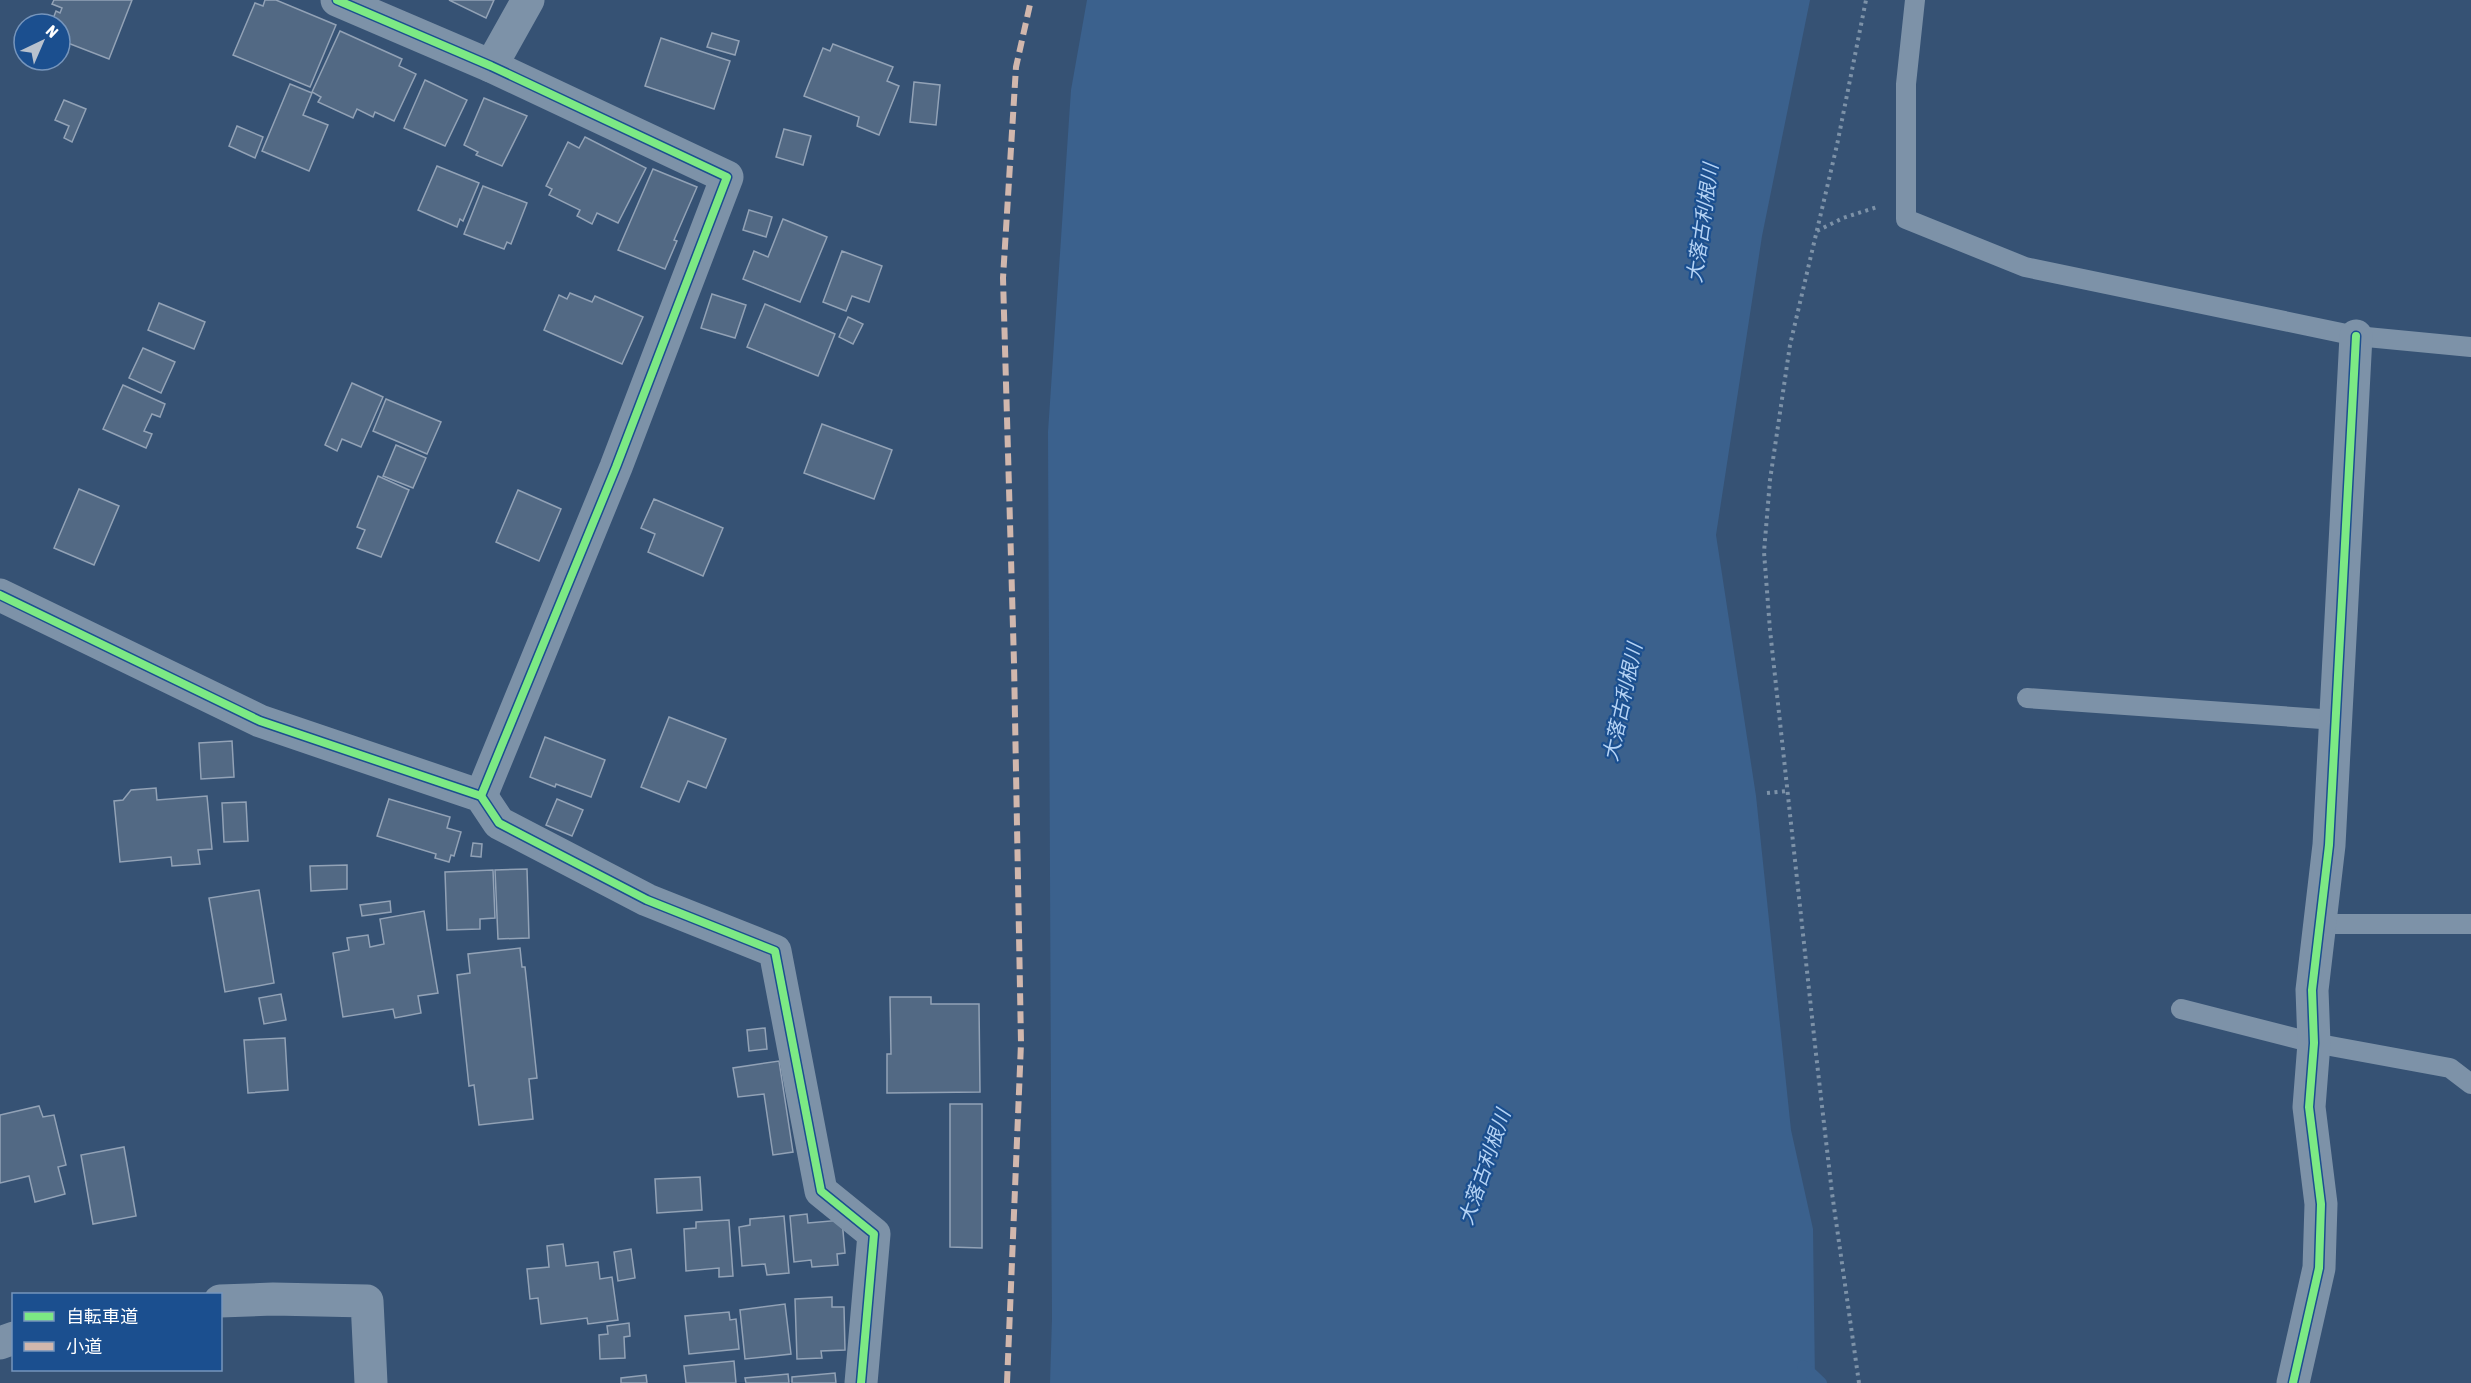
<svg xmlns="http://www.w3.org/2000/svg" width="2471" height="1383" font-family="'Asap Condensed','Noto Sans JP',sans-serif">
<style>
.water{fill:#3b618d}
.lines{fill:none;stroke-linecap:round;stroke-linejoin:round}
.stream{stroke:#3b618d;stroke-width:12}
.building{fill:#526984;stroke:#92a2b6;stroke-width:1.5}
.path{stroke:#7d92a8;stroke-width:4;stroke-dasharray:3 4.5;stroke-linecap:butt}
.lane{stroke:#7d92a8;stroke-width:20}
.street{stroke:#7d92a8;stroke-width:33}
.quiet{stroke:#d1b7ad;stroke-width:6;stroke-dasharray:12 6;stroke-linecap:butt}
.cycleway-casing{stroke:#1b4f8f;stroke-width:11}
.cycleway{stroke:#7ce984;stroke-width:8}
.labels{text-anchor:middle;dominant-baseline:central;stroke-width:4.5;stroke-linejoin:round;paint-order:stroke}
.water-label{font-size:20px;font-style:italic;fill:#b5d3f5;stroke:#1b4f8f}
</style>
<rect width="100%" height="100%" fill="#365274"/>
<path class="water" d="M1087,0H1810L1762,236L1716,535L1756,796L1791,1130L1813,1229L1815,1383H1050L1052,1319L1048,432L1071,90Z"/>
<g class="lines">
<path class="stream" d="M1803,1366L1821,1383"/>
</g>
<g class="building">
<path d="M54,0H132L109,59L60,40V24H51L56,11L60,13L62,8L52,4Z"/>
<path d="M265,0H276L336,25L310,87L233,55L255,3L263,6Z"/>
<path d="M449,0H494L486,18Z"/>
<path d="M340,31L402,59L399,66L416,74L394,121L375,112L373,117L357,109L353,118L318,102L321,97L312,92Z"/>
<path d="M712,33L739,41L735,55L707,47Z"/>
<path d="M661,38L730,61L714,109L645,86Z"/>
<path d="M833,44L893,67L887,81L899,86L879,135L857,126L859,117L804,96L823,48L830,51Z"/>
<path d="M425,80L467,100L445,146L404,128Z"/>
<path d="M914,82L940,85L936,125L910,122Z"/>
<path d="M290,84L312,93L303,115L328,125L309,171L262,151Z"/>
<path d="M484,98L527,116L502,166L476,155L478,152L464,145Z"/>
<path d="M64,100L86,109L72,142L64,138L69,126L55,120Z"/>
<path d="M237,126L263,137L255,158L229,146Z"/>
<path d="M784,129L811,136L803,165L776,157Z"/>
<path d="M585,137L646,168L618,223L597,213L592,224L577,216L580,210L549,195L552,189L546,186L568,142L579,148Z"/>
<path d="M437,166L479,183L463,221L460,219L457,227L418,210Z"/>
<path d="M653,169L697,187L674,240L677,241L665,269L618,250Z"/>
<path d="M483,186L527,203L511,244L507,242L504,249L464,234Z"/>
<path d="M749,210L772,217L766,237L743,230Z"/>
<path d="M783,219L827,237L800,302L743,279L754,251L768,257Z"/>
<path d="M842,251L882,266L869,302L852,296L846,311L823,302Z"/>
<path d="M570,293L592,302L595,296L643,317L622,364L544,330L559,295L567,299Z"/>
<path d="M712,294L746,305L735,338L701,328Z"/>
<path d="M159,303L205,322L194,349L148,330Z"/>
<path d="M765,304L835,334L818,376L747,347Z"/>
<path d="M848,317L863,324L853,344L839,337Z"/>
<path d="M143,348L175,362L161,393L129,378Z"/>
<path d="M352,383L383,397L361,447L342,439L337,451L325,445Z"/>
<path d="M123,385L165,404L160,417L152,414L144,431L152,434L146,448L103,429Z"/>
<path d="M386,399L441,422L427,454L373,431Z"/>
<path d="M822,424L892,450L874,499L804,473Z"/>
<path d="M396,445L426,458L413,488L383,476Z"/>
<path d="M378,476L409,490L381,557L357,548L365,530L357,527Z"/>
<path d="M79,489L119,506L94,565L54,548Z"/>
<path d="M518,490L561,509L539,561L496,542Z"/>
<path d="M654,499L723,528L703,576L648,552L655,534L641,528Z"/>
<path d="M669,717L726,739L706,788L688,781L679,802L641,787Z"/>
<path d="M545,737L605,760L591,797L556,784L555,787L530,777Z"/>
<path d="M232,741L234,777L201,779L199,743Z"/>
<path d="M156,788L157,800L207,796L212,849L198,850L200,864L172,866L171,857L120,862L114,801L123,800L131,790Z"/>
<path d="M389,799L450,817L447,828L461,832L454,856L451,855L449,862L435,858L436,854L377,836Z"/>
<path d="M557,799L583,810L572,836L546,825Z"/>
<path d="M246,802L248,841L224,842L222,803Z"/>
<path d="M473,843L482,844L481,857L471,856Z"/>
<path d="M347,865V889L311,891L310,866Z"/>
<path d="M527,869L529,938L498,939L495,870Z"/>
<path d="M493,870L495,918L480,919V929L447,930L445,872Z"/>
<path d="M259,890L274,983L225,992L209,898Z"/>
<path d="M390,901L391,912L362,916L360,905Z"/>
<path d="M424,911L438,993L418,996L421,1013L395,1018L393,1009L343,1017L333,953L349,950L347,938L368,935L370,947L384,944L380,919Z"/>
<path d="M520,948L522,967H525L537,1078L529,1079L533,1119L479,1125L474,1085L469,1086L457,975L470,973L468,954Z"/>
<path d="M281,994L286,1020L264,1024L259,998Z"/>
<path d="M890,997H931V1004H979L980,1092L887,1093V1054H891Z"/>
<path d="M765,1028L767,1049L749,1051L747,1030Z"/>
<path d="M285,1038L288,1090L248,1093L244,1040Z"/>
<path d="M779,1061L793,1152L773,1155L764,1094L738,1097L733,1068Z"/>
<path d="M950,1104H982V1248L950,1247Z"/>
<path d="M39,1106L43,1117L54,1115L66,1165L58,1167L65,1194L35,1202L29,1176L0,1183V1115Z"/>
<path d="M124,1147L136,1216L93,1224L81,1155Z"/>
<path d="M700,1177L702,1210L657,1213L655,1179Z"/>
<path d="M807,1214L808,1223L842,1220L845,1253L837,1254L838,1265L812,1267L811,1260L794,1262L790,1216Z"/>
<path d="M784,1216L789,1273L767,1275L765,1264L742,1266L739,1227L750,1225V1219Z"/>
<path d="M729,1220L733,1276L719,1277V1268L686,1271L684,1229L696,1228V1222Z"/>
<path d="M563,1244L566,1266L598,1262L600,1279L612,1277L618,1320L588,1324L587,1318L541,1324L538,1298L530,1299L527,1269L549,1267L547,1246Z"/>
<path d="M631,1249L635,1278L618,1281L614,1252Z"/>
<path d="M832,1297V1307H844L845,1350L821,1351L822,1358L797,1359L795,1299Z"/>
<path d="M785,1304L791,1354L745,1359L740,1310Z"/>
<path d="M729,1312L730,1320L736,1319L739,1349L689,1354L685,1316Z"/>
<path d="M629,1323L630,1336L624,1337L625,1358L600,1359L599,1335L608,1334L607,1326Z"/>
<path d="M734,1361L736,1383H686L684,1366Z"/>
<path d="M835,1373L836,1383H792V1377Z"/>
<path d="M788,1374L789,1383H746L745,1378Z"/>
<path d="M646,1375L647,1383H621V1378Z"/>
</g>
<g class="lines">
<g class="path">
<path d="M1817,231L1843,218L1877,207"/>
<path d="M1767,793L1788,791"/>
<path d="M1859,1383L1832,1193L1816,1054L1770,630L1764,552L1770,480L1790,345L1837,145L1866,0"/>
</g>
<g class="lane">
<path d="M1915,0L1906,84V219L2025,267L2356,336L2471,347"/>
<path d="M2027,698L2336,720"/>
<path d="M2320,924H2471"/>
<path d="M2181,1009L2314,1043L2450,1068L2471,1084"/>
</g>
<g class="street">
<path d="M337,0L491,66L727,177L616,467L481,796"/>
<path d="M491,66L528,0"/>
<path d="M0,595L260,721L481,796L499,823L647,900L775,951L821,1191L874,1234L861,1383"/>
<path d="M220,1301L273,1299L367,1301L371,1383"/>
<path d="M0,1343L14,1338"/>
<path d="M2293,1383L2319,1268L2321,1204L2309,1107L2314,1043L2312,990L2329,845L2356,336"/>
</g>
<path class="quiet" d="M1007,1383L1021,1043L1014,663L1003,278L1016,67L1031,0"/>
<defs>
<g id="cycleway">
<path d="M337,0L491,66L727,177L616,467L481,796"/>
<path d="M0,595L260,721L481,796L499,823L647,900L775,951L821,1191L874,1234L861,1383"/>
<path d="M2293,1383L2319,1268L2321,1204L2309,1107L2314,1043L2312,990L2329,845L2356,336"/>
</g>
</defs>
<use href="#cycleway" class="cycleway-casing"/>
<use href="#cycleway" class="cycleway"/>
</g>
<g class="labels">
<g class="water-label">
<text transform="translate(1702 223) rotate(-82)">大落古利根川</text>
<text transform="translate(1622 702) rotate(-78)">大落古利根川</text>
<text transform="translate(1484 1167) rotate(-71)">大落古利根川</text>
</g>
</g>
<rect x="12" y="1293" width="210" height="78" fill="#1b4f8f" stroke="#7695bc" stroke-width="1.5"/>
<rect x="24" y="1312" width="30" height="9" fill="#7ce984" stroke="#7695bc" stroke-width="1.5"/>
<text x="66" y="1323" font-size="18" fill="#ffffff">自転車道</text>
<rect x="24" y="1342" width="30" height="9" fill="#d1b7ad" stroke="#7695bc" stroke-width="1.5"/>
<text x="66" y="1353" font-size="18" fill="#ffffff">小道</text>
<g transform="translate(42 42) rotate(44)"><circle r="28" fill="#1b4f8f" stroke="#7695bc" stroke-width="1.5"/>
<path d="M0-4.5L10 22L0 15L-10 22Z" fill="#b9c2ce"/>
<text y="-9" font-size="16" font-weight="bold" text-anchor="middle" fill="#ffffff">N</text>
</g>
</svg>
